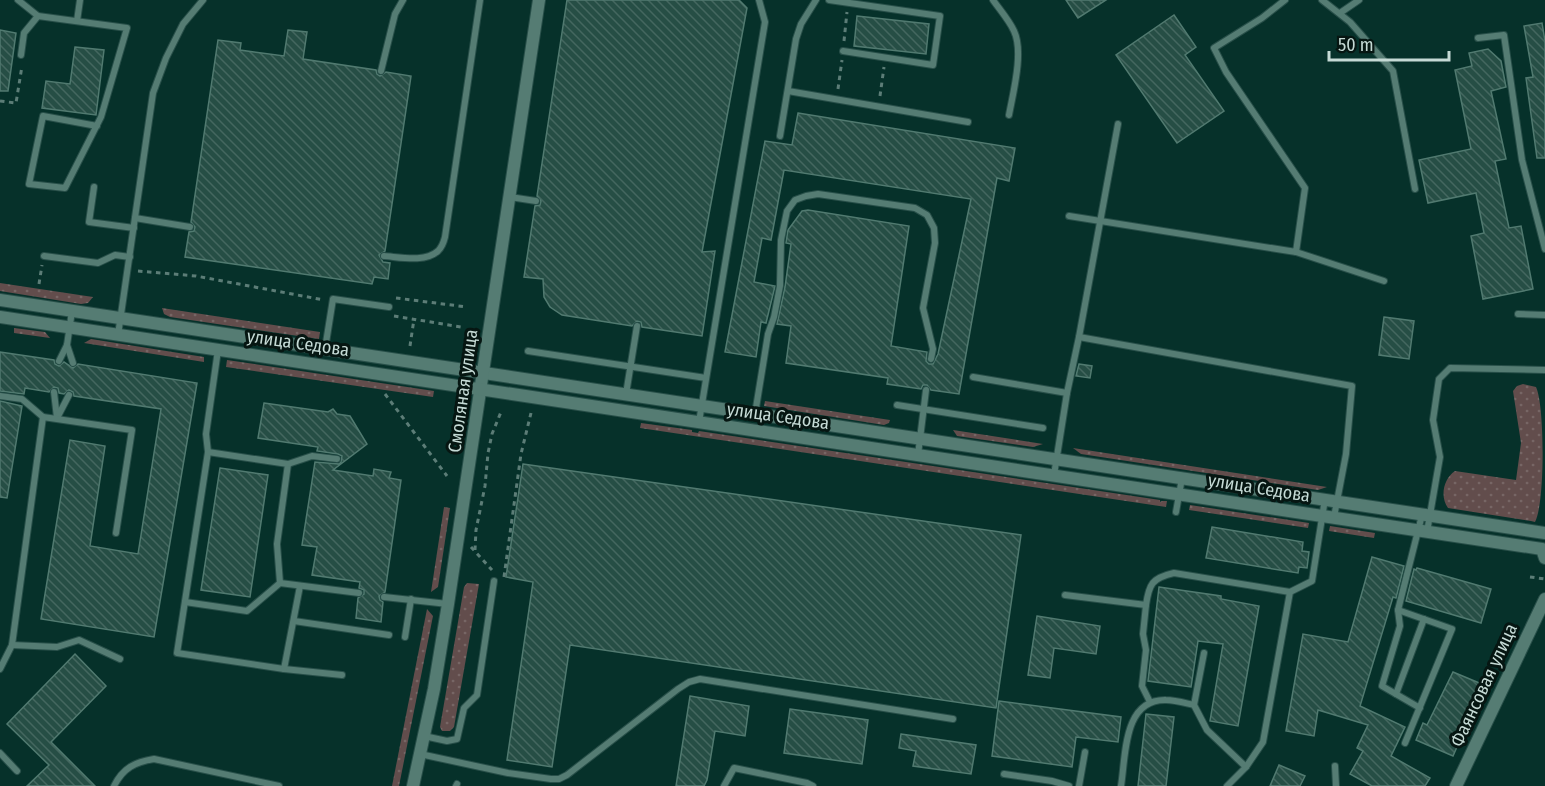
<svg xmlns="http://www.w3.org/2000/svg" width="1545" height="786" font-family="'Fira Sans Condensed',sans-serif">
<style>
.grass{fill:url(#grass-dots)}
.building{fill:url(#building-back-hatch);stroke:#517a70;stroke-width:1.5}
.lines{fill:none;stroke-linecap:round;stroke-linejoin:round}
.service-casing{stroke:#284f49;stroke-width:8}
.minor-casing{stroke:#284f49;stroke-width:14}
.tertiary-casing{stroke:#284f49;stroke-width:14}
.path{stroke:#5c7d77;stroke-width:3;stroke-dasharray:4.5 4.5;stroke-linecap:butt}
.service{stroke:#557c73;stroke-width:6}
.minor{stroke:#557c73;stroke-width:12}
.tertiary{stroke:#557c73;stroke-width:12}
.labels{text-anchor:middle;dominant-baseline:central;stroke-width:6;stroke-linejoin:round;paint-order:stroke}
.street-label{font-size:18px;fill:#c5dad5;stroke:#061612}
</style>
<defs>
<pattern id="grass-dots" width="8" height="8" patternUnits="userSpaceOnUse" patternTransform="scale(1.5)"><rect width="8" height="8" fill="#624d4c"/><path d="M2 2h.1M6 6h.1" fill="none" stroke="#776665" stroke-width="1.8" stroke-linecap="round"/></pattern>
<pattern id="building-back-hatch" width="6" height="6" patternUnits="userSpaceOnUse" patternTransform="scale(1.5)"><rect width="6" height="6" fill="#264e45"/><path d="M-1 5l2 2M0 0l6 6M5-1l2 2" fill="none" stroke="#44675f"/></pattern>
</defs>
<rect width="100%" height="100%" fill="#06312a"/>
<g class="grass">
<path d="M0,283L93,297L88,303L81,304L0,291Z"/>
<path d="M162,308L320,332L319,339L170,317L164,314Z"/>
<path d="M14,328L45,332L50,338L14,333Z"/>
<path d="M91,339L204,357V362L84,343Z"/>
<path d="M227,360L434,391L433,397L226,367Z"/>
<path d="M1523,384L1536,387C1545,406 1545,504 1535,522L1531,521L1448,508C1440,497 1443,479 1455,471L1516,480L1521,443L1513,391L1517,386Z"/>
<path d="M765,401L890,420L889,423L884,425L764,406Z"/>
<path d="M641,423L692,430V432L698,433L699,431L1160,500V502L1162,501H1167L1166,507L640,428Z"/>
<path d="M953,430L1043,444L1033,447L957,436Z"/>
<path d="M1073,448L1327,487L1318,490L1081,454Z"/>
<path d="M1190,505L1309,523L1308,528L1189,510Z"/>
<path d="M444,507L450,508L438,587L431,592Z"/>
<path d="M1330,526L1375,533L1374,538L1329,531Z"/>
<path d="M467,583L479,584L454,727L450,731H442L440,727L464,587Z"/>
<path d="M427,609L433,616L399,786H392Z"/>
</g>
<g class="building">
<path d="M567,0H739L747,8L702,252L715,251L702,336L642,327L641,322L637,321L632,326L562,315L550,307L544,297L543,279L524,277L535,206L540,205L541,201L537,196Z"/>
<path d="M1066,0H1106L1078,18Z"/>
<path d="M1174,15L1196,47L1185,55L1224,111L1177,143L1116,55Z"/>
<path d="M857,16L929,24L926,54L854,46Z"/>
<path d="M1542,23L1545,41V158H1537L1526,78L1533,77L1524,26Z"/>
<path d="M0,30L16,33L8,91H0Z"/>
<path d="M288,30L307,32L303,59L376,70L377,74L380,76L386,72L411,76L385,251L379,255L383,262L390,263L388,279L374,277L372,284L185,257L189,232L194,231L195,227L191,222L218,40L241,43L240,50L284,56Z"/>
<path d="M75,47L104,50L96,115L42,108L46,81L70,84Z"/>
<path d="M1488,49L1501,61L1506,87L1491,91L1506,159L1495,161L1509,228L1521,226L1533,289L1483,299L1471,236L1484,233L1476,193L1428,203L1419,160L1471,149L1455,70L1472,66L1469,53Z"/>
<path d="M798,113L1015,148L1009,181L997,178L959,394L931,390L927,385H923L921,389L887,384L888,378L786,363L791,326L777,324L785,287L791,244L786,243L788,230L802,211L808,210L909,226L891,346L927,352L926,361L929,364H933L938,354L971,199L784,170L771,240L762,238L754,282L775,286L766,323L761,322L756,357L725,352L765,141L792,145Z"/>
<path d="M1384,317L1414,321L1409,359L1379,355Z"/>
<path d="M0,352L54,360L55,364L59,366L64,362L73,368L78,364L197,383L154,637L41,619L70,440L105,446L90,546L138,554L161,409L74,396L73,392L69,390L64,394L59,393L58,388L54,387L49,392L25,388L24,394L0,391Z"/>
<path d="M1079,364L1092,366L1090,378L1076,376Z"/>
<path d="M0,401L22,406L7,498L0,497Z"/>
<path d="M264,403L328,412L333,409L337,414L350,416L367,444L333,470L373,476L374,469L391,472L389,478L401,480L385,592L379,596L380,600L383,602L381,622L356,618L358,598L364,594V590L359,588L360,582L312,575L317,547L302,545L315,462L339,464L341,462L342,456L338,454L317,451L318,447L258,438Z"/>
<path d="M523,464L1021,535L996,708L570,645L552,767L507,760L533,582L506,577Z"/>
<path d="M220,468L268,475L250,597L201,590Z"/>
<path d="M1212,527L1303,542L1302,551L1309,552L1307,568L1299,567L1298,573L1206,558Z"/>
<path d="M1372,557L1404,566L1396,598L1393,597L1360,706L1405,727L1391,756L1430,778L1425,786H1372L1350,774L1363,751L1357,748L1368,725L1318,710L1314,736L1286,731L1303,634L1348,642Z"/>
<path d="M1417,568L1491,589L1481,623L1406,601L1414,569L1416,570Z"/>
<path d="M1159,587L1221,596V599L1259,606L1238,726L1210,721L1223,644L1198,641L1191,687L1148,681Z"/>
<path d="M1037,616L1100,626L1096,654L1054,648L1050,678L1028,675Z"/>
<path d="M75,654L106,686L51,742L95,786H27L49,765L7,724Z"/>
<path d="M1453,672L1484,685L1453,756L1416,740L1423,723L1427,725Z"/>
<path d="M690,696L749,706L745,736L715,731L707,780L704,786H676Z"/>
<path d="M999,701L1121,717L1118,742L1076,737L1072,767L992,756Z"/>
<path d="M790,709L868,720L862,764L784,753Z"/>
<path d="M1146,714L1174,717L1166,786H1138Z"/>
<path d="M901,734L976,745L971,774L913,766L916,751L899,748Z"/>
<path d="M1279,765L1305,776L1300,786H1270Z"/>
</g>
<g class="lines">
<defs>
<g id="service">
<path d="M18,0L38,16L127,28L101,117L65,188L29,184L43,116L97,126"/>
<path d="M829,0L940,16L933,65L843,51"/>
<path d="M993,0C1000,10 1009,20 1014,31C1024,52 1013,93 1009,115"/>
<path d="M1322,0L1350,22L1393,71L1415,189"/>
<path d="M1340,13L1359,0"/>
<path d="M77,21L80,0"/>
<path d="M1478,38L1504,35L1522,160L1545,249"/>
<path d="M21,55L24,33L38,16"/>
<path d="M381,71L395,14L403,0"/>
<path d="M788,91L968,122"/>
<path d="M780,136L796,39L801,24L816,0"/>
<path d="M94,187L89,222L134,228"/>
<path d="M510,197L536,201"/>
<path d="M1069,216L1296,252L1305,188L1226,72L1214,48L1262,18L1285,0"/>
<path d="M135,218L190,227"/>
<path d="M1296,252L1384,281"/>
<path d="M44,256L98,263L115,255L130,257"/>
<path d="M384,256C399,257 425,263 438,251C441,248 444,241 445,237L480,0"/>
<path d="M1518,314L1545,315"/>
<path d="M118,335L153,93L166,58L183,24L203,0"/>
<path d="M1079,337L1352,386L1346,454L1334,517"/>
<path d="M67,345L73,363"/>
<path d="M325,349L333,299L389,307"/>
<path d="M218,350L206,434L208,452L177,653L284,669L342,675"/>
<path d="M528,351L706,378"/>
<path d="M59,361L67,345L72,311"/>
<path d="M973,377L1067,393"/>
<path d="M54,392L57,418"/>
<path d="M626,394L637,326"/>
<path d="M0,396L22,399L43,417"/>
<path d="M897,405L1043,428"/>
<path d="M755,414L768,334L774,317L780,286L781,240L787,211L795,200L806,196L818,194L915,208L927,215L934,228L935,243L923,308L933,349L931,359"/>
<path d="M57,418L69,395"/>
<path d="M699,422L765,22L759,0"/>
<path d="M208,452L288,464L277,544L280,583"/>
<path d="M918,455L926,390"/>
<path d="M288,464L312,456L337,459"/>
<path d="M1054,475L1067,393L1079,337L1118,124"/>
<path d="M1176,512L1182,478"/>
<path d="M1427,532L1440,457L1433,420L1439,379L1450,368L1545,370"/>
<path d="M1065,595L1146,605C1149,584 1152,578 1174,573L1290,592"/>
<path d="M384,597L448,604"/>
<path d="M185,602L247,611L280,583L359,593"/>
<path d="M1146,605L1143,634L1146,650L1142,686L1150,702"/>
<path d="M1398,610L1452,629L1405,743"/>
<path d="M294,621L389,635"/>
<path d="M405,637L411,599"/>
<path d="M12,645L57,647L79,640L120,659"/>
<path d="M0,669L12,645L43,417L132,430L116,533"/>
<path d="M284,669L300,586"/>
<path d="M1396,694L1424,619"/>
<path d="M1194,705L1204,653"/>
<path d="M1420,708L1382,686L1400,626L1398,610L1422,515"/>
<path d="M424,736L447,741L457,739L464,708L477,695L494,581"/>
<path d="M0,753L17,771"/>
<path d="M420,754L508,773L551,779H559L567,775L678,689L689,682L700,679L953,719"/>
<path d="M1335,766L1336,786"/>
<path d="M1004,774L1052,781L1069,786"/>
<path d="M114,786C123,768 135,762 154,759L279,786"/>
<path d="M456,786L457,784"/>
<path d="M724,786L734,768L807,783L813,786"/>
<path d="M1079,786L1085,752"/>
<path d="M1121,786C1126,755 1123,699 1166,700C1175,700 1185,703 1194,705L1207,730L1246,767"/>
<path d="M1227,786L1246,767L1263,742L1290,592L1312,581L1325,499"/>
</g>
<g id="minor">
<path d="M0,300L1545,533"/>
<path d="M413,786L434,689L448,604L539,0"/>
</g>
<g id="tertiary">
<path d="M0,317L1542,549L1545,558"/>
<path d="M1456,786L1545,599"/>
</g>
</defs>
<use href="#service" class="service-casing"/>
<use href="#minor" class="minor-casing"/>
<use href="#tertiary" class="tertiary-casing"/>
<g class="path">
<path d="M844,41L847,12"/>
<path d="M838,89L842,60"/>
<path d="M880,96L884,67"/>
<path d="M0,101L16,103L22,66"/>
<path d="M138,271L196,276L324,300"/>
<path d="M39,284L42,265"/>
<path d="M396,298L467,307"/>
<path d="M394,316L461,327"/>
<path d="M410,346L414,319"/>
<path d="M385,394L447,476"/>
<path d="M471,547L492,570"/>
<path d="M475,550L476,530L485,486L488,453L492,434L501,412"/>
<path d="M504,577L521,454L531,413"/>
<path d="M1530,577L1545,579"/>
</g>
<use href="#service" class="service"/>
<use href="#minor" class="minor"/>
<use href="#tertiary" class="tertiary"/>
</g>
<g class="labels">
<g class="street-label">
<text transform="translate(298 343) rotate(8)">улица Седова</text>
<text transform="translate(463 391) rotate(-82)">Смоляная улица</text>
<text transform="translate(778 416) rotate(8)">улица Седова</text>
<text transform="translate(1259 488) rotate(9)">улица Седова</text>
<text transform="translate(1484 685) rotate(-65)">Фаянсовая улица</text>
</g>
</g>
<path d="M1329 51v9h120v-9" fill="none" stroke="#c5dad5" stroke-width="3"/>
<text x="1338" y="51" font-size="18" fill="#c5dad5" stroke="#061612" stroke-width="4.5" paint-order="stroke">50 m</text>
</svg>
